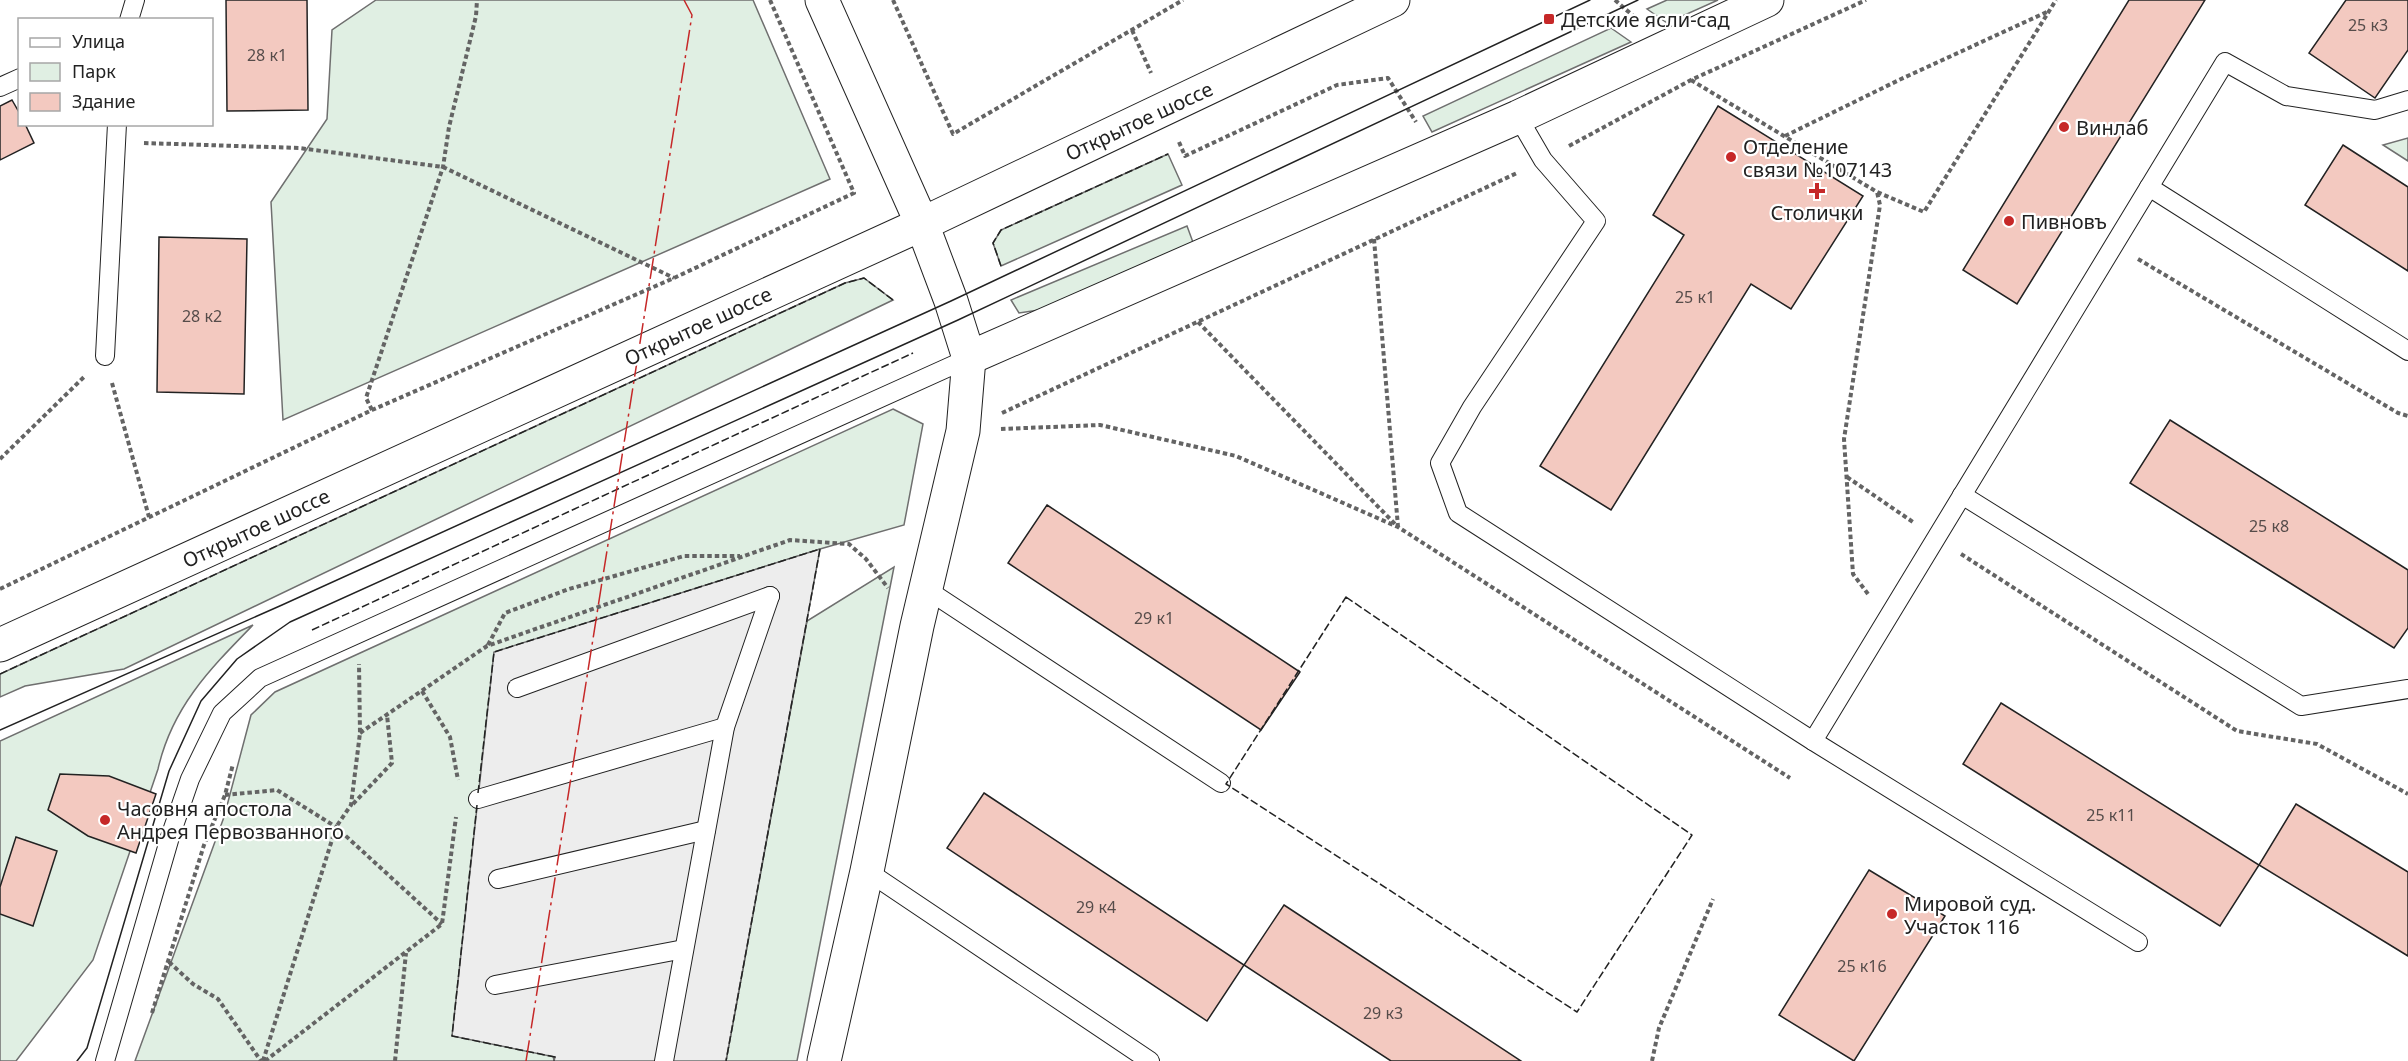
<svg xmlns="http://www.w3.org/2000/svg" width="2408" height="1061" font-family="'Noto Sans',sans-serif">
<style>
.green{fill:#e0efe3;stroke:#6f6f6f;stroke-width:1.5}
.parking{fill:#ededed;stroke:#6f6f6f;stroke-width:1.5}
.building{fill:#f3c9c0;stroke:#222;stroke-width:1.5}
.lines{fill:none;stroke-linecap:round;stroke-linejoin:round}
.lane-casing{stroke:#222;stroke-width:20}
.street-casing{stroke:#222;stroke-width:35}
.secondary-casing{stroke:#222;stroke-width:35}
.path{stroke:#646464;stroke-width:4;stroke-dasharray:4.5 3;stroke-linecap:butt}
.lane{stroke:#fff;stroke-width:18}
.street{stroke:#fff;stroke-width:33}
.secondary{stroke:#fff;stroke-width:33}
.tram{stroke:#222;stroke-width:1.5}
.fence{stroke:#222;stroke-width:1.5;stroke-dasharray:8 3;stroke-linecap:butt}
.power{stroke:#c62828;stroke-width:1.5;stroke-dasharray:21 4.5 3 4.5;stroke-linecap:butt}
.poi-dot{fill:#c62828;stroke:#fff;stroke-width:2}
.labels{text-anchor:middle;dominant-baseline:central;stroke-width:4.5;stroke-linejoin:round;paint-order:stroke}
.number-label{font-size:16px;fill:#564c4a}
.poi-label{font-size:20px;fill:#222;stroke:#fff;text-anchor:start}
.street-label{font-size:20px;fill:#222;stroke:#fff}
</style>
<rect width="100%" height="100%" fill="#fff"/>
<g class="green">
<path d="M376,0H753L830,179L283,420L271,202L327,119L332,30Z"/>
<path d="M1667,0H1718L1667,23L1647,9Z"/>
<path d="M1611,28L1631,42L1432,132L1423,116Z"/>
<path d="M2408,138V161L2383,145Z"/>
<path d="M1168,154L1182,185L1001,266L993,243L1001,230Z"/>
<path d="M1187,226L1194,245L1039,310L1019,313L1011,300Z"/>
<path d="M864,278L893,300L124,669L25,686L0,697V674L845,283Z"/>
<path d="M893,409L923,424L904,525L820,549L494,653L554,1061H135L224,817L251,715L275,692Z"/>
<path d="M894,567L797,1061H726L807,621Z"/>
<path d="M253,625C210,669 172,707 158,769L93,960L16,1061H0V741Z"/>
</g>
<path class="parking" d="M820,549L726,1061H554L555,1057L452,1036L494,652Z"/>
<g class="building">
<path d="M226,0H307L308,110L227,111Z"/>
<path d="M2129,0H2205L2017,304L1963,270Z"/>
<path d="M2346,0H2408V50L2375,98L2309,53Z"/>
<path d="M12,100L20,114V124H25L34,143L0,160V106Z"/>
<path d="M1718,106L1863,196L1791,309L1751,284L1611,510L1540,466L1684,235L1653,215Z"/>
<path d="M2343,145L2408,187V271L2305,205Z"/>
<path d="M159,237L247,239L244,394L157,392Z"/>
<path d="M2170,420L2408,570V628L2394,648L2130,483Z"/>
<path d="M1047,505L1300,672L1261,730L1008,563Z"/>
<path d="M2001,703L2259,865L2220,926L1963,764Z"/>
<path d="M60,774L109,776L156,794L136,853L88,836L48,810Z"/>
<path d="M984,793L1244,965L1207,1021L947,848Z"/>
<path d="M2296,804L2408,872V956L2259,865Z"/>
<path d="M16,837L57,851L33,926L0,914V887Z"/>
<path d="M1869,870L1945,916L1854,1061L1779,1015Z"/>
<path d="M1284,905L1521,1061H1391L1244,965Z"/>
</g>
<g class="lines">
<defs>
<g id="lane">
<path d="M129,20L135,0"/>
<path d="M0,87L20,78"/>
<path d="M1518,117L1543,160L1596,221L1472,407L1440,463L1458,513L1813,741L2138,942"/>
<path d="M2149,187L2408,351"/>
<path d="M105,356L117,124"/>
<path d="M1962,495L2301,706L2408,689"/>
<path d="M926,589L1221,783"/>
<path d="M517,688L770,596"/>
<path d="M1813,741L2225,62L2286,96L2375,110L2408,100"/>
<path d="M478,799L725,727"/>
<path d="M867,871L1150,1061"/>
<path d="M498,879L706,830"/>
<path d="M495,985L684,949"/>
<path d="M105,1061L170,837L190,779L222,713L260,678L969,358"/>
<path d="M664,1061L725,727L770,596"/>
</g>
<g id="street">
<path d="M969,358L1518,117L1767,0"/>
<path d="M0,645L922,224L951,301L969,358L963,431L917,626L867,871L824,1061"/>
</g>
<path id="secondary" d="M822,0L922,224L1393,0"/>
</defs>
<use href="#lane" class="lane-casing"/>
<use href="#street" class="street-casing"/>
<use href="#secondary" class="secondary-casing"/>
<g class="path">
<path d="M893,0L953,134L1183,0"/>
<path d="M1615,0L1639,21"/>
<path d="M1132,30L1151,73"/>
<path d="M1691,80L1877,192L1924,212L2056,0"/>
<path d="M1785,136L1899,80L2049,11"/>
<path d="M1179,142L1185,156L1337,85L1388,78L1416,122"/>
<path d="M144,143L299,148L443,167L674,278"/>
<path d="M1569,146L1691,80L1866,0"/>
<path d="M1374,239L1398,527"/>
<path d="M2138,259L2398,413L2408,416"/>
<path d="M1198,322L1395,524"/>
<path d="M112,383L149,517"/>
<path d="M372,410L366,398L443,167L449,127L476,16L477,0"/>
<path d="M1002,413L1517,173"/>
<path d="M1001,429L1100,425L1236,456L1398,527L1790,778"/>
<path d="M0,459L85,376"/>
<path d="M1847,477L1913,522"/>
<path d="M1961,554L2237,731L2317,744L2408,794"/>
<path d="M0,589L372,410L674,278L854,193L770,0"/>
<path d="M1868,594L1853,574L1844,439L1880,205L1877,192"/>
<path d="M488,645L505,613L569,589L684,556H740"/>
<path d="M422,691L450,737L458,780"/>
<path d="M360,733L487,646L790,540L849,544L866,559L888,588"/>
<path d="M225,795L277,790L336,827L442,924"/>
<path d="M353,804L392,763L387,715"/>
<path d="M169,962L193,984L218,999L261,1061"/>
<path d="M152,1013L204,845L225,795L233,764"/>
<path d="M263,1061L336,827L351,805L360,733L359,664"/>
<path d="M265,1061L442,924L456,817"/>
<path d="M395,1061L406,953"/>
<path d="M1652,1061L1659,1028L1713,899"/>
</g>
<use href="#lane" class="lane"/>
<use href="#street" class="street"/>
<use href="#secondary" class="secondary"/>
<g class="tram">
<path d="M0,730L282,605L951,301L1590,0"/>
<path d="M77,1061L87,1048L169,771L201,701L237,659L290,622L958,320L1638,0"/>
</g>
<g class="fence">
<path d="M1001,266L993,243L1001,230L1168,154"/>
<path d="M1346,597L1692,835L1577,1012L1226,784Z"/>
<path d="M312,630L913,353"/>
<path d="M0,674L845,283L864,278L893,300"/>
<path d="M478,793L494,652L820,549L726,1061"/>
<path d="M477,805L452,1036L555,1057L554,1061"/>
</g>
<path class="power" d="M526,1061L692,15L684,0"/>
</g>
<g class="poi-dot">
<rect x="1543" y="13" width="12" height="12" rx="3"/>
<circle cx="2064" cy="127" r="6"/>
<circle cx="1731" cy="157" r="6"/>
<path d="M1814 182h6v6h6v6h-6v6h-6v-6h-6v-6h6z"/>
<circle cx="2009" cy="221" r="6"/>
<circle cx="105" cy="820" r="6"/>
<circle cx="1892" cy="914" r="6"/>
</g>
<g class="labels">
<g class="number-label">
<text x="2368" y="25">25 к3</text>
<text x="267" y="55">28 к1</text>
<text x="1695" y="297">25 к1</text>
<text x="202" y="316">28 к2</text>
<text x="2269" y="526">25 к8</text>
<text x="1154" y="618">29 к1</text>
<text x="2111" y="815">25 к11</text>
<text x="1096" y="907">29 к4</text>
<text x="1862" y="966">25 к16</text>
<text x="1383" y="1013">29 к3</text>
</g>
<g class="poi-label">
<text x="1561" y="19">Детские ясли-сад</text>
<text x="2076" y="127">Винлаб</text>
<text x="1743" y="146">Отделение<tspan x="1743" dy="23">связи №107143</tspan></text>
<text x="1817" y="212" text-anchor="middle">Столички</text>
<text x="2021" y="221">Пивновъ</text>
<text x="117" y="808">Часовня апостола<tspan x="117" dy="23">Андрея Первозванного</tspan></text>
<text x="1904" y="903">Мировой суд.<tspan x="1904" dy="23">Участок 116</tspan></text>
</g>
<g class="street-label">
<text transform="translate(1139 121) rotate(-25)">Открытое шоссе</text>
<text transform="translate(698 326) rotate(-25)">Открытое шоссе</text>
<text transform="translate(256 528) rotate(-25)">Открытое шоссе</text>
</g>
</g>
<rect x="18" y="18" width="195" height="108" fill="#ffffff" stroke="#a7a7a7" stroke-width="1.5"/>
<rect x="30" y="38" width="30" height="9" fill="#ffffff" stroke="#a7a7a7" stroke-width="1.5"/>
<text x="72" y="48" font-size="18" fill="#222222">Улица</text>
<rect x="30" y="63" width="30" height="18" fill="#e0efe3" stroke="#a7a7a7" stroke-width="1.5"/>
<text x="72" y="78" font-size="18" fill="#222222">Парк</text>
<rect x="30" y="93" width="30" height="18" fill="#f3c9c0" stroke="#a7a7a7" stroke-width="1.5"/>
<text x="72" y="108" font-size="18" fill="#222222">Здание</text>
</svg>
